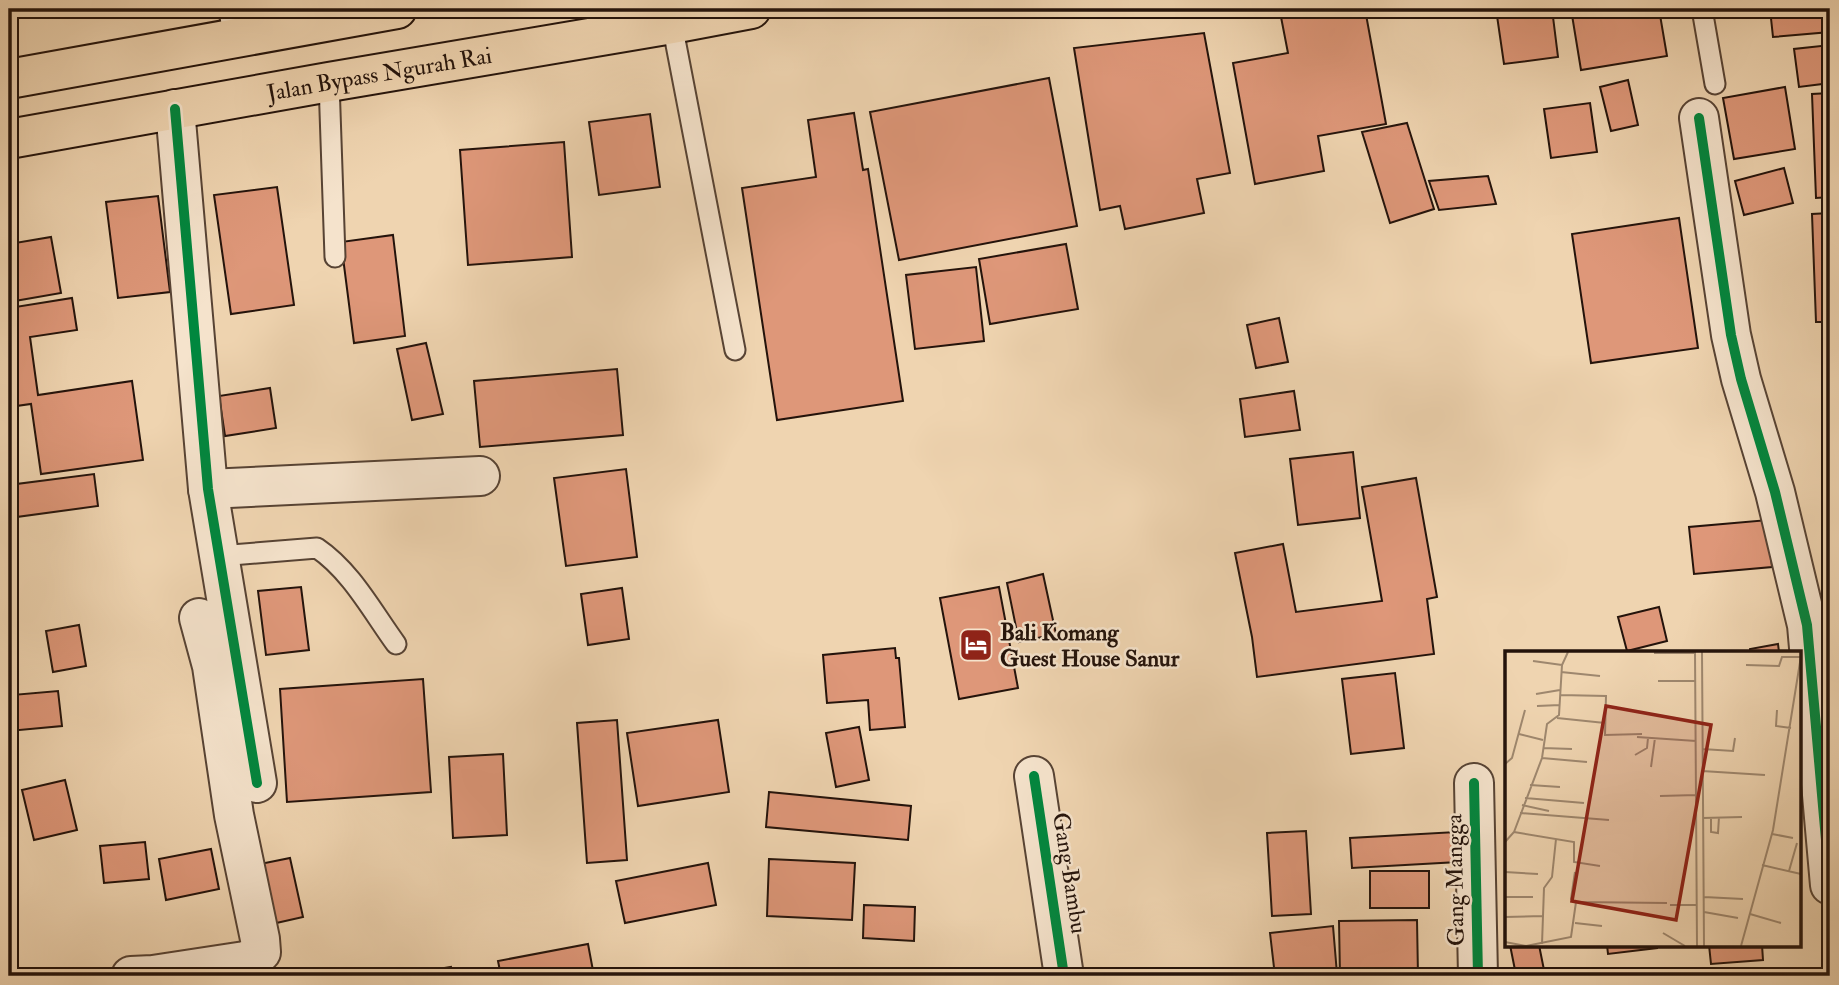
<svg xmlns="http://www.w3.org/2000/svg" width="1839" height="985" font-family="'IM FELL Double Pica',serif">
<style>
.building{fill:#de9779;stroke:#24130b;stroke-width:2}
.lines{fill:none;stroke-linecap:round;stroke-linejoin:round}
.service-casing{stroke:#574334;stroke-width:23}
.minor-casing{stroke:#574334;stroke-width:42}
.trunk-casing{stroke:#24130b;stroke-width:42}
.service{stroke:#f5e3cc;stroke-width:19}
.minor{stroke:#f5e3cc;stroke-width:38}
.trunk{stroke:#efd4b0;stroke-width:38}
.quiet{stroke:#50a03e;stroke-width:9;stroke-dasharray:18 9;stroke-linecap:butt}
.cycleway-casing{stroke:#f5e3cc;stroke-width:15}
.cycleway{stroke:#00873e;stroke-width:10}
.labels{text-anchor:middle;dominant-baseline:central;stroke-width:5;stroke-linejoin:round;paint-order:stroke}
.street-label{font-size:23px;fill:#24130b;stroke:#f5e3cc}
.poi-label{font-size:23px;font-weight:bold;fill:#24130b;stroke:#f5e3cc;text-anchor:start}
.inset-road{fill:none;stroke:#9e876e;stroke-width:2}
.view{fill:#8f2418;fill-opacity:0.15;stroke:#8f2418;stroke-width:3.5}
.inset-edge{fill:none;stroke:#24130b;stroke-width:3.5}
</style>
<rect width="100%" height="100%" fill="#efd4b0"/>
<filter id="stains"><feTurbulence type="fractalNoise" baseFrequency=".00286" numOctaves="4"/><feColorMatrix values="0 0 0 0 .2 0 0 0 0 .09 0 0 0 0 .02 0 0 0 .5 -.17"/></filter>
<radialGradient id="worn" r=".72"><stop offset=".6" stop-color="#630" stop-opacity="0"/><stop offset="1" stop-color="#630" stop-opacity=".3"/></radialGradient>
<g class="building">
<path d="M1325,9H1365L1386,124L1318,136L1324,171L1255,184L1233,63L1288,53L1281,17Z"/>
<path d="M1496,9H1552L1558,57L1504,64Z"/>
<path d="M1571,9H1659L1667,56L1581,70Z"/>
<path d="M1770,9H1830V32L1773,37Z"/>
<path d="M1204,33L1230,173L1197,179L1204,213L1125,229L1120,206L1100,210L1074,48Z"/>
<path d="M1830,45V83L1799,87L1794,49Z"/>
<path d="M1049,78L1077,226L899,260L870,112Z"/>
<path d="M1628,80L1638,125L1611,131L1600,87Z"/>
<path d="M1785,87L1795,149L1734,159L1723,98Z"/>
<path d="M1830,93V197L1816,198L1812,94Z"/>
<path d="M1590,103L1597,152L1551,158L1544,109Z"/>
<path d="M854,113L863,170L868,169L903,401L777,420L742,188L816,177L808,120Z"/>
<path d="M650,114L660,187L599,195L589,122Z"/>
<path d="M1407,123L1434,209L1390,223L1362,132Z"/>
<path d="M564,142L572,257L468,265L460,150Z"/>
<path d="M1784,168L1793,203L1744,215L1735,181Z"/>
<path d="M1488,176L1496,204L1439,210L1429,181Z"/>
<path d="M277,187L294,305L231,314L214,195Z"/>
<path d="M158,196L170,292L118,298L106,202Z"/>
<path d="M1830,213V322H1816L1812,214Z"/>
<path d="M1679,218L1698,348L1591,363L1572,234Z"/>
<path d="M393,235L405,336L354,343L341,242Z"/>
<path d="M51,237L61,293L9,302V244Z"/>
<path d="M1066,244L1078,309L990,324L979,259Z"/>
<path d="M976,267L984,341L915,349L906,275Z"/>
<path d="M72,298L77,330L30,337L38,395L132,381L143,460L41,474L31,404L9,407V308Z"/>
<path d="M1279,318L1288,362L1256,368L1247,325Z"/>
<path d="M426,343L443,414L412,420L397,349Z"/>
<path d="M617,369L623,435L480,447L474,381Z"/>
<path d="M270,388L276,428L225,436L219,396Z"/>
<path d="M1294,391L1300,430L1245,437L1240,399Z"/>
<path d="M1353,452L1360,518L1298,525L1290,459Z"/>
<path d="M626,469L637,557L566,566L554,478Z"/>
<path d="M94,474L98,506L9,518V485Z"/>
<path d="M1416,478L1437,597L1427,599L1434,654L1257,677L1252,637L1235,553L1283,544L1296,612L1382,601L1362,487Z"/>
<path d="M1768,520L1772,567L1694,574L1689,527Z"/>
<path d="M1043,574L1056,634L1019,642L1007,583Z"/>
<path d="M301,587L309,650L266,655L258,591Z"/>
<path d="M999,587L1018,688L959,699L940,598Z"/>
<path d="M622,588L629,639L588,645L581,594Z"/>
<path d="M1659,607L1667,641L1627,651L1618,617Z"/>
<path d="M79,625L86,666L53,672L46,631Z"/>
<path d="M1778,644L1779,652H1750V649Z"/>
<path d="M895,648L896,658H899L905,727L870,730L868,700L827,703L823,655Z"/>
<path d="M9,666L13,695L58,691L62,726L9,731Z"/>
<path d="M1395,673L1404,748L1351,754L1342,679Z"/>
<path d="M423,679L431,792L287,802L280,689Z"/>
<path d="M617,720L627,860L587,863L577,723Z"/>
<path d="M718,720L729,792L638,806L627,733Z"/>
<path d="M859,727L869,780L836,787L826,733Z"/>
<path d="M503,754L507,835L453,838L449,757Z"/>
<path d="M65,780L77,830L34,840L22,790Z"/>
<path d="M769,792L911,806L908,840L766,827Z"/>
<path d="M1306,831L1311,914L1272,916L1267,833Z"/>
<path d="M1456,832L1458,862L1352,868L1350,838Z"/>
<path d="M145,842L149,879L104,883L100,846Z"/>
<path d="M211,849L219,889L166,900L159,859Z"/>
<path d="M290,858L303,917L263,926L250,866Z"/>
<path d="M769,859L855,863L852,920L767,916Z"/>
<path d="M708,863L716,905L625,923L616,881Z"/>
<rect x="1370" y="871" width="59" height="37"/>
<path d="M864,905L915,907L914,941L863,938Z"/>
<path d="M1417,920L1418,976H1340L1339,921Z"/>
<path d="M1333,926L1337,974L1318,976H1275L1270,933Z"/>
<path d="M588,944L594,976H501L498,961Z"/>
<path d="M1510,945H1539L1544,970L1516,975Z"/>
<path d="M1607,945H1657V948L1608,954Z"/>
<path d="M1709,945H1762L1763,960L1711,964Z"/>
<path d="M451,967L452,976H414L413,973Z"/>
<path d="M935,974L1043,975V976H935Z"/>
</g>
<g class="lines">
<defs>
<g id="service">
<path d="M229,9L233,38"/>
<path d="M1702,9L1715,84"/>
<path d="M672,24L735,350"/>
<path d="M329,82L335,257"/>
<path d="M219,556L317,548C351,571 372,611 396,644"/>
</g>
<g id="minor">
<path d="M175,109L208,489L257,783"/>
<path d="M1699,118L1731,335L1741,379L1775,492L1807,625L1830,885"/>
<path d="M208,489L480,476"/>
<path d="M1034,776L1064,976"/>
<path d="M1474,783L1478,976"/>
<path d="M131,976L153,975L245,961L257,956L261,952L260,939L234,815L212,666L199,618"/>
</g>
<g id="trunk">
<path d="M9,79L397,9"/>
<path id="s1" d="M9,139L329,82L672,24L751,9"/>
</g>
</defs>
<use href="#service" class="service-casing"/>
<use href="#minor" class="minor-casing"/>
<use href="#trunk" class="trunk-casing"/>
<use href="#service" class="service"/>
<use href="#minor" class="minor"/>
<use href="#trunk" class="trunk"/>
<path class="quiet" d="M131,976L153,975"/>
<defs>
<g id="cycleway">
<path d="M175,109L208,489L257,783"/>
<path d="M1699,118L1731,335L1741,379L1775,492L1807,625L1830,885"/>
<path d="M1034,776L1064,976"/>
<path d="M1474,783L1478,976"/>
</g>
</defs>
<use href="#cycleway" class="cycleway-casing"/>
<use href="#cycleway" class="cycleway"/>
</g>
<defs>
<symbol id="hotel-square" viewBox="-11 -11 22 22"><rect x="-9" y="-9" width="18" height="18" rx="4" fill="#8f2418" stroke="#f5e3cc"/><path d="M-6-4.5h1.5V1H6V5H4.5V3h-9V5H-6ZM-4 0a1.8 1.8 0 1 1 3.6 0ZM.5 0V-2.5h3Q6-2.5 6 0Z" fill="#fff"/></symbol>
</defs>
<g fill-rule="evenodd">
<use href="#hotel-square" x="957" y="626" width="38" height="38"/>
</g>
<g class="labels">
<g class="street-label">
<text stroke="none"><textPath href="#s1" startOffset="376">Jalan Bypass Ngurah Rai</textPath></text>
<text transform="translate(1070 873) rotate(81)">Gang Bambu</text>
<text transform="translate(1455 880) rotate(-91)">Gang Mangga</text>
</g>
<g class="poi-label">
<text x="1000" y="632">Bali Komang<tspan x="1000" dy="26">Guest House Sanur</tspan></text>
</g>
</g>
<g transform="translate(1505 651)">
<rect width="296" height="296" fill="#efd4b0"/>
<path class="inset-road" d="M190,1L192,295M197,1L199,295M149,2H190M28,10L57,14M241,14L274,15L277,6H296M56,21L95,25M153,30H191M31,43L55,39M55,44L101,45L100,84L137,83M32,55L55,54M272,59L271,75L286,77M52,67L100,72M14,83L38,89M132,86L191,90M38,97L67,98M197,98L228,100L230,87M130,104L142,97L143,87M37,107L82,111M0,113L7,107L20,59M146,116L150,87M197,120L260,124M25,134L55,136M155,145L191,144M20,147L79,152M17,154L44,160M15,162L104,169M198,167L237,166M206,167V181L213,182L214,166M9,181L69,191V211L95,215M267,183L288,187M0,191L9,181L37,107L42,73L54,64L57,14L63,1M257,214L296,223M284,220L292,192M0,221L33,223M70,221L66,248L71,251M0,246H28M199,246L238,248M71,251L162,252M165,254H192M199,261L233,267M245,263L276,272M0,266L38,265M70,272L97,275M158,282L180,295M0,291L21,295L66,286L71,251M37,293L39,237L47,226L51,188M236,295L268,179L296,5"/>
<path class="view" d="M101,55L206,74L171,269L67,250Z"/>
<rect width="296" height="296" class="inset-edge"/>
</g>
<rect width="1839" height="985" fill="none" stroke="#efd4b0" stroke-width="35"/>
<rect x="10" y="10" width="1818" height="964" fill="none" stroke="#24130b" stroke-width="3.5"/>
<rect x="18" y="18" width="1804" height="950" fill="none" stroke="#24130b" stroke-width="2"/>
<rect width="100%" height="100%" filter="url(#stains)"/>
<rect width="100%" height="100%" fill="url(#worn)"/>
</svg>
